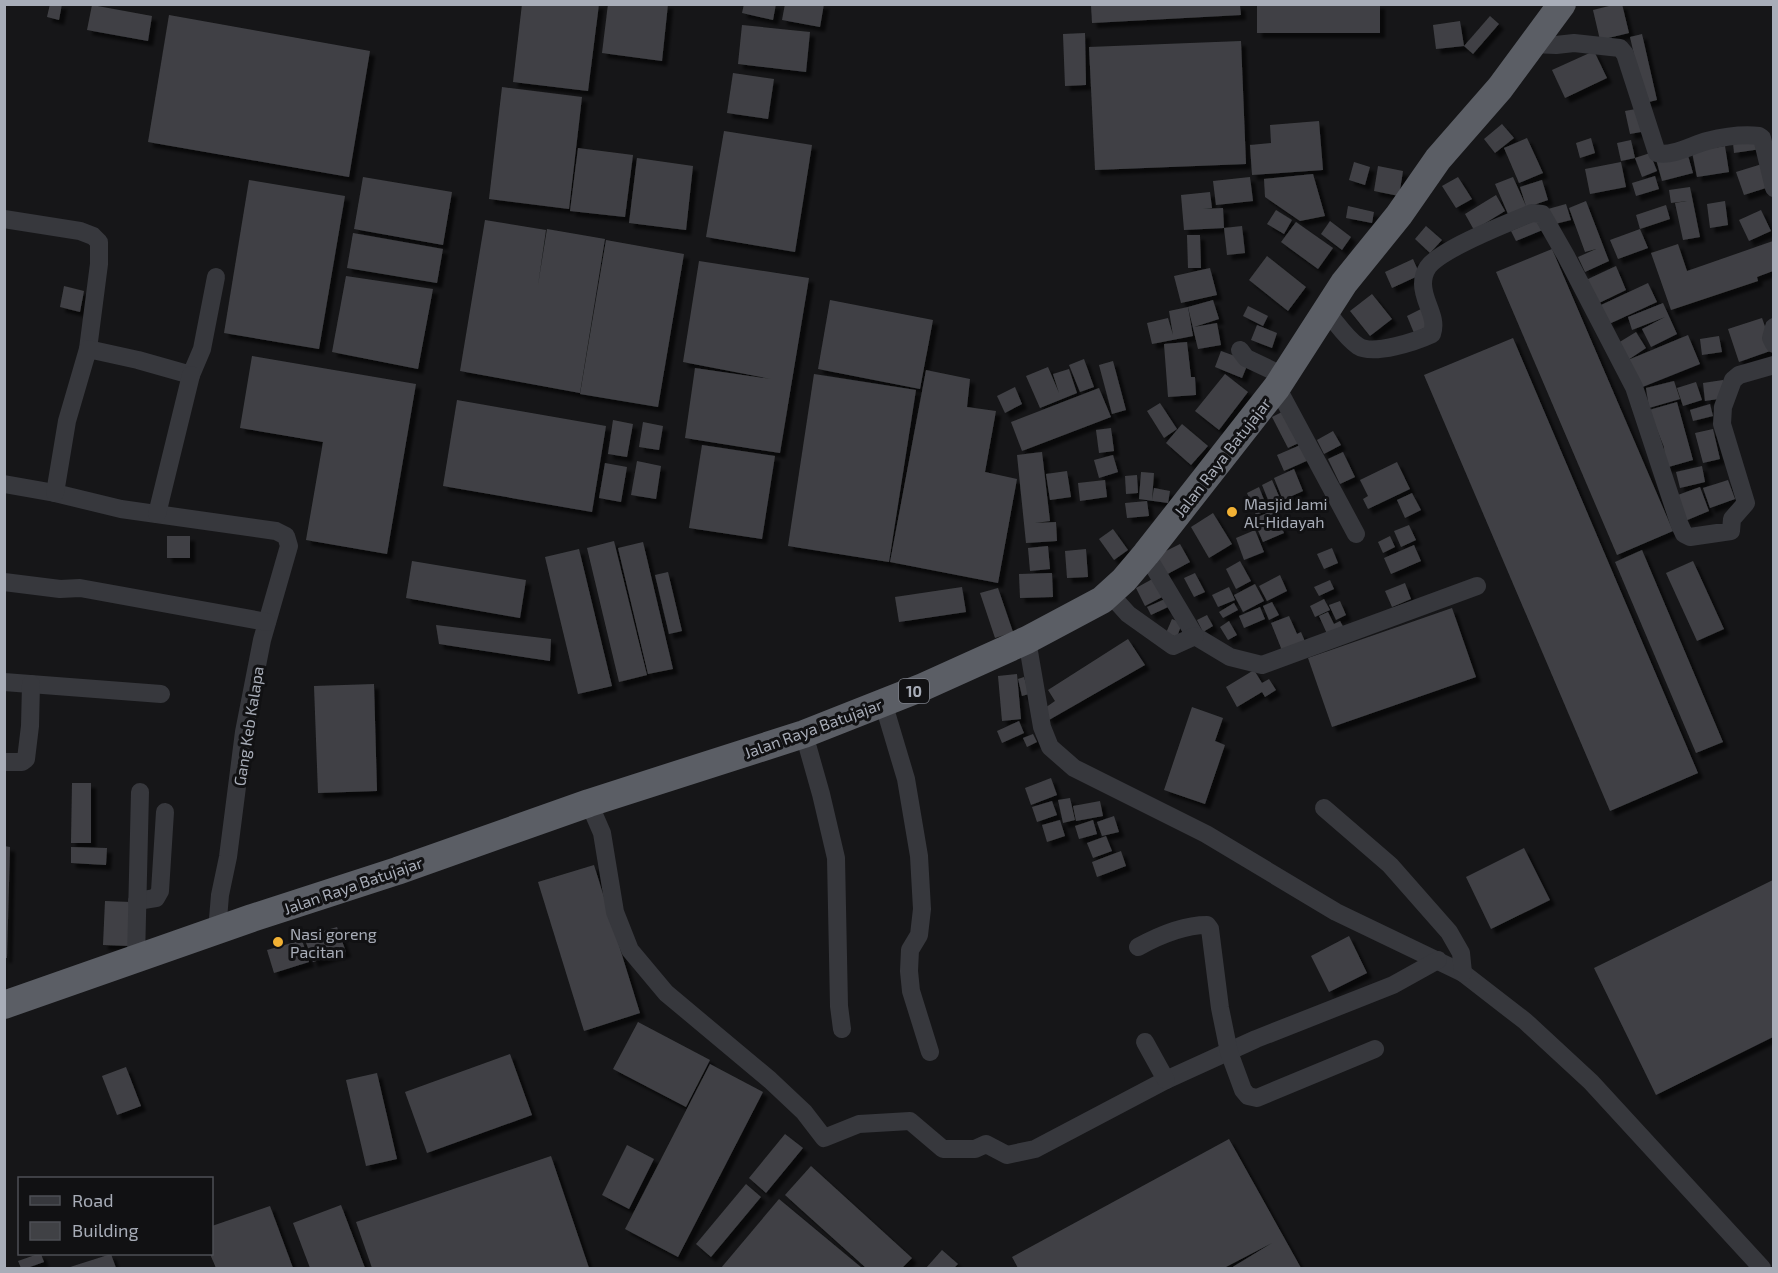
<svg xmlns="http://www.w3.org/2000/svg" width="1778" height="1273" font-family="'Exo 2',sans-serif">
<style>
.building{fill:#404145;filter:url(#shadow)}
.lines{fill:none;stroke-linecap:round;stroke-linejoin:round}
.minor{stroke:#37383d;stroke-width:18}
.trunk{stroke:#5b5e65;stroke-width:28}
.poi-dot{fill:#f2b134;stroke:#111113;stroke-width:2}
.labels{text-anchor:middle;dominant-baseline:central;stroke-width:6;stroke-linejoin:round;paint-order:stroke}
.shield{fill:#111113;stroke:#7b7e86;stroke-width:1.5}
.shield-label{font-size:15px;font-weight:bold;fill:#a8adb8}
.street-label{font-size:16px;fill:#a8adb8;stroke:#111113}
.poi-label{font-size:16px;fill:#a8adb8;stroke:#111113;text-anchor:start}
</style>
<defs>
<filter id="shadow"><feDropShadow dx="5" dy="5" stdDeviation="1.5" flood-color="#0009"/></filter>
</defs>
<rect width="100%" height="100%" fill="#161618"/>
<g class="building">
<path d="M50,4H62L59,20L47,17Z"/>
<path d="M522,4H599L588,91L513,82Z"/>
<path d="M608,4H668L662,61L602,53Z"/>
<path d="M744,4H776L773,20L742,13Z"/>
<path d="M785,4H824L820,27L782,20Z"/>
<rect x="1257" y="4" width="123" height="29"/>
<path d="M1617,4H1622L1629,33L1600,40L1593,10Z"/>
<path d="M92,5L152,16L148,41L87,30Z"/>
<path d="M1091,5H1240L1241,15L1092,23Z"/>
<path d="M169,15L370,51L349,177L148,142Z"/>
<path d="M1490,16L1499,24L1473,54L1464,46Z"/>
<path d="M1460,21L1464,46L1436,49L1433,25Z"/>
<path d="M742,25L810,32L806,72L738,64Z"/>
<path d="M1085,33L1086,85L1065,86L1063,34Z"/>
<path d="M1642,34L1657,100L1645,103L1630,37Z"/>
<path d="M1241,41L1246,164L1095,170L1089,47Z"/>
<path d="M1594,51L1607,78L1565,98L1552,70Z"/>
<path d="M733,73L774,79L768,119L727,113Z"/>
<path d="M502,87L582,97L569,209L489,199Z"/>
<path d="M1641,108L1646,131L1630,134L1625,111Z"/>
<path d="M1319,121L1323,170L1252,175L1250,145L1271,143L1270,125Z"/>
<path d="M1502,124L1514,138L1495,153L1484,139Z"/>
<path d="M724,131L812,145L795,252L706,237Z"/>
<path d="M1527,138L1543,173L1519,183L1504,148Z"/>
<path d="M1591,138L1595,153L1580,158L1576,143Z"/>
<path d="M1759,139L1761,149L1734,153L1733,143Z"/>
<path d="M1631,140L1635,158L1621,161L1617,143Z"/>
<path d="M1725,146L1729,172L1697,177L1692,152Z"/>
<path d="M578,148L633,155L625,217L570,211Z"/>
<path d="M1687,152L1693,173L1662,181L1656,159Z"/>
<path d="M1650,153L1657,171L1642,177L1635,158Z"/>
<path d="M637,158L693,166L686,230L629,223Z"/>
<path d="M1354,162L1370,167L1365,185L1349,180Z"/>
<path d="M1621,162L1626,187L1590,194L1585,169Z"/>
<path d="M1762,164L1769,187L1744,195L1736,172Z"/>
<path d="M1378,166L1403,171L1399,196L1374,191Z"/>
<path d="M1313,174L1325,216L1300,221L1265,197L1264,179Z"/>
<path d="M1655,176L1659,189L1636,196L1632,183Z"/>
<path d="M363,177L452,192L443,245L354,229Z"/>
<path d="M1250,177L1253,201L1216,205L1213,181Z"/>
<path d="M1458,177L1472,199L1456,208L1442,186Z"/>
<path d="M1513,177L1526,206L1520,187L1542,180L1548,200L1508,214L1495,184Z"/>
<path d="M249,180L345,196L319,349L224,333Z"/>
<path d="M1690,187L1700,237L1683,240L1675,203L1687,201L1671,203L1669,190Z"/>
<path d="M1210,192L1212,208L1203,209L1223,208L1224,228L1184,230L1181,195Z"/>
<path d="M1496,195L1505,211L1474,230L1465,214Z"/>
<path d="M1586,201L1609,261L1585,272L1578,257L1596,249L1585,252L1569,208Z"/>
<path d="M1725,201L1728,225L1710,228L1707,204Z"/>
<path d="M1566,204L1571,220L1555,224L1548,209Z"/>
<path d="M1666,205L1670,219L1640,229L1636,215Z"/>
<path d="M1348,206L1374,212L1372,223L1346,218Z"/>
<path d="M1276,210L1292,220L1284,234L1267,224Z"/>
<path d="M1761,210L1771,231L1749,241L1739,220Z"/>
<path d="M1541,218L1545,229L1516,241L1511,231Z"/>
<path d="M485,220L546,230L538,285L547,229L605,239L580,393L460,371Z"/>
<path d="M1330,221L1351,237L1342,250L1321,234Z"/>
<path d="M1296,222L1333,248L1318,269L1281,242Z"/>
<path d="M1242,226L1245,253L1227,255L1224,228Z"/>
<path d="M1426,226L1442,240L1430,253L1415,239Z"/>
<path d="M1640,229L1648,248L1618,259L1610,240Z"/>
<path d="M353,233L443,249L437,283L347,268Z"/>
<path d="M1187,235H1200L1201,268H1188Z"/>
<path d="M606,240L684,254L658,407L580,394Z"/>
<path d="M1773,241V271L1757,277L1758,281L1671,310L1651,253L1678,244L1687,271Z"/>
<path d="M1552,249L1673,531L1617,555L1496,272Z"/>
<path d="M1267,256L1306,287L1288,311L1249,280Z"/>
<path d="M1413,259L1420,275L1392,288L1385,272Z"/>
<path d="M699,261L809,278L780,453L685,438L695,368L771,379L683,362Z"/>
<path d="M1616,266L1626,290L1597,304L1586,280Z"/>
<path d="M1210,268L1217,295L1181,303L1174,276Z"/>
<path d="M346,276L433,289L418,369L332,352Z"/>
<path d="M1648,283L1657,302L1609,324L1601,305Z"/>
<path d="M64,286L84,291L80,312L60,307Z"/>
<path d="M1372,294L1392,319L1370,336L1350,311Z"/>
<path d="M830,300L933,320L920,389L818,369Z"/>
<path d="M1213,300L1219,319L1194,327L1217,323L1221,345L1198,349L1188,307Z"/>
<path d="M1663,303L1677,334L1651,347L1642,329L1665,317L1632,330L1628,317Z"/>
<path d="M1248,306L1268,316L1263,326L1243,316Z"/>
<path d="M1188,307L1193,336L1152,344L1147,323L1168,318L1173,335L1169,311Z"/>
<path d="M1425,307L1432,324L1414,333L1407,316Z"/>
<path d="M1762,318L1773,350L1739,362L1728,329Z"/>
<path d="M1257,325L1277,333L1272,348L1251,340Z"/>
<path d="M1636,332L1646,348L1628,360L1688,335L1700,364L1640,388L1618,343Z"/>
<path d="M1719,336L1722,352L1702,355L1700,339Z"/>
<path d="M1513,338L1698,773L1610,811L1424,375Z"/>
<path d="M1187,342L1191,377H1195L1196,395L1168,397L1164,344Z"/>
<path d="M1221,351L1249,361L1242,378L1215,367Z"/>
<path d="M252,356L416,384L387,554L306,540L323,442L240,428Z"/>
<path d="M1084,359L1094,387L1080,392L1069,365Z"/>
<path d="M1113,361L1126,410L1112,414L1099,365Z"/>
<path d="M1048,367L1059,393L1053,374L1069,369L1077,393L1040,408L1026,376Z"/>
<path d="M926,370L970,379L967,407L996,411L985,472L1017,479L998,583L890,562Z"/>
<path d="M814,374L916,390L889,562L788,546Z"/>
<path d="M1225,374L1248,392L1219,430L1195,411Z"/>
<path d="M1723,380L1725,398L1705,401L1703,383Z"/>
<path d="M1674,381L1680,399L1649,408L1646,388Z"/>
<path d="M1696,382L1702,400L1683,406L1677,388Z"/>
<path d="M1015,387L1022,404L1005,413L997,396Z"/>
<path d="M1099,388L1111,417L1022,451L1011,422Z"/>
<path d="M457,400L606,426L592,512L443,486Z"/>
<path d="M1677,402L1693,460L1665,468L1664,447L1649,410Z"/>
<path d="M1160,403L1177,429L1164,438L1147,411Z"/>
<path d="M1710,404L1713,416L1693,421L1690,410Z"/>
<path d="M1288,409L1303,441L1288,448L1272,417Z"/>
<path d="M613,420L633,424L627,457L608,454Z"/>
<path d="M643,422L663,426L659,450L639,447Z"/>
<path d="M1182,424L1208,446L1191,465L1166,443Z"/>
<path d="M1111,428L1114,451L1099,453L1096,430Z"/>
<path d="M1713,429L1720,459L1703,463L1695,433Z"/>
<path d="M1333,431L1341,445L1324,454L1317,440Z"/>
<path d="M1305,443L1311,459L1284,471L1277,455Z"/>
<path d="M702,445L775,456L762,539L689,528Z"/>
<path d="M1042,452L1050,521L1035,523L1056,522L1057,541L1026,543L1017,455Z"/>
<path d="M1343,452L1355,477L1340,484L1328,459Z"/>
<path d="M1113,455L1118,472L1099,478L1094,460Z"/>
<path d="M637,461L661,466L656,499L631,495Z"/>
<path d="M1397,462L1410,489L1368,509L1363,499L1368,496L1360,480Z"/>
<path d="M605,463L627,467L621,502L599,498Z"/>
<path d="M1702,466L1705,482L1680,488L1676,472Z"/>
<path d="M1294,469L1303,491L1283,500L1274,478Z"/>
<path d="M1067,471L1071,497L1050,500L1046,474Z"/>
<path d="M1141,472L1154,473L1152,500L1154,488L1170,491L1168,503L1139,499Z"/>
<path d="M1137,475L1138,493L1126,494L1125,476Z"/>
<path d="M1105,480L1107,497L1080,501L1078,483Z"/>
<path d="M1272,480L1282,503L1271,507L1262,485Z"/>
<path d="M1728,480L1735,499L1710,508L1703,488Z"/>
<path d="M1259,487L1268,510L1256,515L1247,493Z"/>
<path d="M1700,487L1709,511L1685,521L1675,496Z"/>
<path d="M1412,493L1421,510L1405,518L1397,500Z"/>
<path d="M1147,501L1149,516L1127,518L1125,503Z"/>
<path d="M1274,510L1284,533L1263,542L1253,519Z"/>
<path d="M1213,513L1232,544L1209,558L1191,527Z"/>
<path d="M1409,525L1416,540L1401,547L1394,531Z"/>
<path d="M1113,529L1128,550L1114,560L1099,539Z"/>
<path d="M1255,530L1264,552L1244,560L1236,538Z"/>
<rect x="167" y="536" width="23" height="22"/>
<path d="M1390,536L1395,547L1383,553L1378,542Z"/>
<path d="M614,541L647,675L619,682L587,548Z"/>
<path d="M643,542L673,669L648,674L618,548Z"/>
<path d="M1180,544L1190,562L1162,577L1152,558Z"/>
<path d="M1414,545L1421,561L1391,574L1384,558Z"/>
<path d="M1048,546L1050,569L1030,571L1028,548Z"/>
<path d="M1332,548L1338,563L1324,569L1317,554Z"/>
<path d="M579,549L612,686L578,694L545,557Z"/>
<path d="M1086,549L1088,577L1067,578L1065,551Z"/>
<path d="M1642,550L1723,742L1696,753L1615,562Z"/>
<path d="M412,561L526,580L520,618L406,598Z"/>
<path d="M1240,561L1251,581L1236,589L1226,569Z"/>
<path d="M1693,561L1724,629L1697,641L1666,573Z"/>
<path d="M668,572L682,631L669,634L655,575Z"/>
<path d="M1052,573L1053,597L1020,598L1019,574Z"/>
<path d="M1195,573L1205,592L1194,597L1184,578Z"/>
<path d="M1280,575L1287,591L1267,601L1259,586Z"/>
<path d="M1156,577L1166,595L1145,606L1136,588Z"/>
<path d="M1330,580L1334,589L1319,596L1314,587Z"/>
<path d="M1405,583L1411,599L1392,607L1385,591Z"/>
<path d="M1255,584L1264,601L1243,612L1234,595Z"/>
<path d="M962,587L966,612L899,622L895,597Z"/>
<path d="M1229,587L1235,600L1218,607L1212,595Z"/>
<path d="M998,588L1013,632L995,638L980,593Z"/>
<path d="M1165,599L1168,607L1151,615L1147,607Z"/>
<path d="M1324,599L1330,610L1315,617L1310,606Z"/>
<path d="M1340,601L1346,615L1336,620L1329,605Z"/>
<path d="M1272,602L1279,615L1269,620L1263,606Z"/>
<path d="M1234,603L1238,610L1223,618L1219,612Z"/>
<path d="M1260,607L1265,619L1244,628L1239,616Z"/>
<path d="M1452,608L1476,677L1332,727L1308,658Z"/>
<path d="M1328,612L1334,624L1340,621L1344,628L1328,636L1319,616Z"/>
<path d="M1207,615L1213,626L1203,632L1197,620Z"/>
<path d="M1289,616L1297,634L1301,632L1306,644L1283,653L1271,623Z"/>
<path d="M1172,619L1182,623L1177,637L1166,633Z"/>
<path d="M1229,621L1237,635L1228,640L1220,627Z"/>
<path d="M436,625L551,639L550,661L439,644Z"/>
<path d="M1128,639L1145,665L1049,720L1042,710L1055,701L1048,690Z"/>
<path d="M1254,670L1262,683L1269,679L1276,690L1265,697L1262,692L1237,707L1226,687Z"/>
<path d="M1017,674L1021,719L1002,721L998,676Z"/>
<path d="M1024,677L1029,694L1022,696L1018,679Z"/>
<path d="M374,684L377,791L318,793L314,686Z"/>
<path d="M1192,707L1223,718L1215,741L1225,745L1205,804L1164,790Z"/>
<path d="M1019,721L1024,733L1002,743L997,731Z"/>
<path d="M1033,734L1037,742L1027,747L1023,738Z"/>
<path d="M1051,778L1057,795L1031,805L1025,788Z"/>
<path d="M72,783H91V843H71Z"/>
<path d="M1070,798L1075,820L1063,823L1058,800Z"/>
<path d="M1052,801L1057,815L1037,822L1032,807Z"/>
<path d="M1100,801L1103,816L1076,821L1073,806Z"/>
<path d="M1114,816L1119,832L1102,836L1097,822Z"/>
<path d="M1060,820L1065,836L1047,842L1042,825Z"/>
<path d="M1093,820L1097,834L1079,839L1075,826Z"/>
<path d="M1106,836L1112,851L1093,858L1087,843Z"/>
<path d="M4,846L10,847L7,958H4Z"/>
<path d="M71,847L107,848L106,865L71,863Z"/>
<path d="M1524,848L1550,900L1491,929L1466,877Z"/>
<path d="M1121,851L1126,866L1097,877L1092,862Z"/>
<path d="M594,865L640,1013L584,1031L538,882Z"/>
<path d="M1773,880V1037L1656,1095L1594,968Z"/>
<path d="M105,901L131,902L130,946L103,945Z"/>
<path d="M337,927L346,952L313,962L304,937Z"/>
<path d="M1349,936L1367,973L1329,992L1311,956Z"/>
<path d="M302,940L309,962L274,973L267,950Z"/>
<path d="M638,1022L710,1060L686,1107L613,1069Z"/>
<path d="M510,1054L532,1115L427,1153L405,1092Z"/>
<path d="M710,1064L763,1092L678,1257L625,1229Z"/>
<path d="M126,1067L141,1106L117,1115L102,1076Z"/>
<path d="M377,1073L397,1159L366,1166L346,1080Z"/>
<path d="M785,1134L803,1148L766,1193L749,1178Z"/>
<path d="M1229,1139L1301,1268H1231L1272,1243L1224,1268H1018L1012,1257Z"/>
<path d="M627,1145L654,1159L629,1209L602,1195Z"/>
<path d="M551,1156L589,1268H372L356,1222Z"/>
<path d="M811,1166L912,1258L902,1268H866L785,1195Z"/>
<path d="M746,1184L761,1197L711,1257L696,1244Z"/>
<path d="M779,1199L862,1268H721Z"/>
<path d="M341,1205L365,1268H310L293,1223Z"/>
<path d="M270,1206L293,1268H216L210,1254L212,1226Z"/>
<path d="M942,1250L958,1264L954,1268H926Z"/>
<path d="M38,1254H41L44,1262L27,1268H21L18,1261Z"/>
<path d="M111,1254L116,1268H67Z"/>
</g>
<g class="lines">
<g class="minor">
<path d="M1532,44L1556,45L1574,43L1620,48L1625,54L1657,153C1672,157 1692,145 1707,141C1723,137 1743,134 1759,136L1762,138L1774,188"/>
<path d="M4,219L80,231L93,236L99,242V264L88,349"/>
<path d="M1326,311C1336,322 1346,338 1358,346C1373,356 1417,341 1432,334C1438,317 1423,302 1423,284C1423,277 1424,273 1428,267C1442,248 1508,223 1532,213L1542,214L1566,256L1634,387L1679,523L1684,534L1690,537L1731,531L1732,519L1746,503L1722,424L1723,407L1733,380L1739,375L1774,365"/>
<path d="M1774,327L1771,338L1774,344"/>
<path d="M1240,350L1246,358L1284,376"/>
<path d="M1277,387L1356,534"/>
<path d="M4,484L55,493L121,509L276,531L286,536L289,546L262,640L244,732L228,857L220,895L217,931"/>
<path d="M55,493L67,421L88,349L138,360L191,375L202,349L216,277"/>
<path d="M157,514L191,375"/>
<path d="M1146,554L1195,636L1230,657L1262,665L1477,586"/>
<path d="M4,582L60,589L80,588L267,622"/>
<path d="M1110,594L1128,614L1173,646L1195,636"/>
<path d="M1027,640L1042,727L1050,747L1074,768L1206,834L1336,912L1463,973L1525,1021L1591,1082L1762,1268"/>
<path d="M4,682L161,694"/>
<path d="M883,702L906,779L919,856L922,909L919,935L910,950L909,971L911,991L930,1052"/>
<path d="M804,734L821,794L836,858L839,1006L842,1029"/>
<path d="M4,762H22L26,759L30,726L31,684"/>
<path d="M589,803L602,833L615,912L630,950L666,993L770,1080L804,1112L824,1138L859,1124L910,1121L943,1149H975L986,1144L1007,1155L1035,1149L1166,1080L1256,1039L1393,985L1438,960"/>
<path d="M1324,808L1390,865L1449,932L1461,953L1463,973"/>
<path d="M137,901L156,898L160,891L165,812"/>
<path d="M1138,947C1158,936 1183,925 1207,925L1210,929L1220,1008L1229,1052L1243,1090L1248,1096L1257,1098L1375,1049"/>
<path d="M136,958L140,792"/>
<path d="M1145,1042L1166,1080"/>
</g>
<path class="trunk" d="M4,1005L252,918L397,871L589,803L804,734L923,687L1027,640L1102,600L1124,580L1146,554L1277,387L1344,283L1399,215L1438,159L1500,88L1562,4"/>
</g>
<g class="poi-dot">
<circle cx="1232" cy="512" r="6"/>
<circle cx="278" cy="942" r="6"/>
</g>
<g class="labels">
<rect class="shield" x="899" y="679" width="30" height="24" rx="4.5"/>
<g class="shield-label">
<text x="914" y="691">10</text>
</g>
<g class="street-label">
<text transform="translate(1222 457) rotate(-52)">Jalan Raya Batujajar</text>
<text transform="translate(248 726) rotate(-81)">Gang Keb Kalapa</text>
<text transform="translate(813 728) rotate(-20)">Jalan Raya Batujajar</text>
<text transform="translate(353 885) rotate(-19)">Jalan Raya Batujajar</text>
</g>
<g class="poi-label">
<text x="1244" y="503">Masjid Jami<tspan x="1244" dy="18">Al-Hidayah</tspan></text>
<text x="290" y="933">Nasi goreng<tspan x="290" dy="18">Pacitan</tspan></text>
</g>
</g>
<rect width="1778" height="1273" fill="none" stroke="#a8adb8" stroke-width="12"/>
<rect x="18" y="1177" width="195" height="78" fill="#111113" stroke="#4d4f55" stroke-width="1.5"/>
<rect x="30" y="1196" width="30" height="9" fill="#37383d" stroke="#4d4f55" stroke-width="1.5"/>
<text x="72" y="1207" font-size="18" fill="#a8adb8">Road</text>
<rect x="30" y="1222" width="30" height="18" fill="#404145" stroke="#4d4f55" stroke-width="1.5"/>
<text x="72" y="1237" font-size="18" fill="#a8adb8">Building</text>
</svg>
